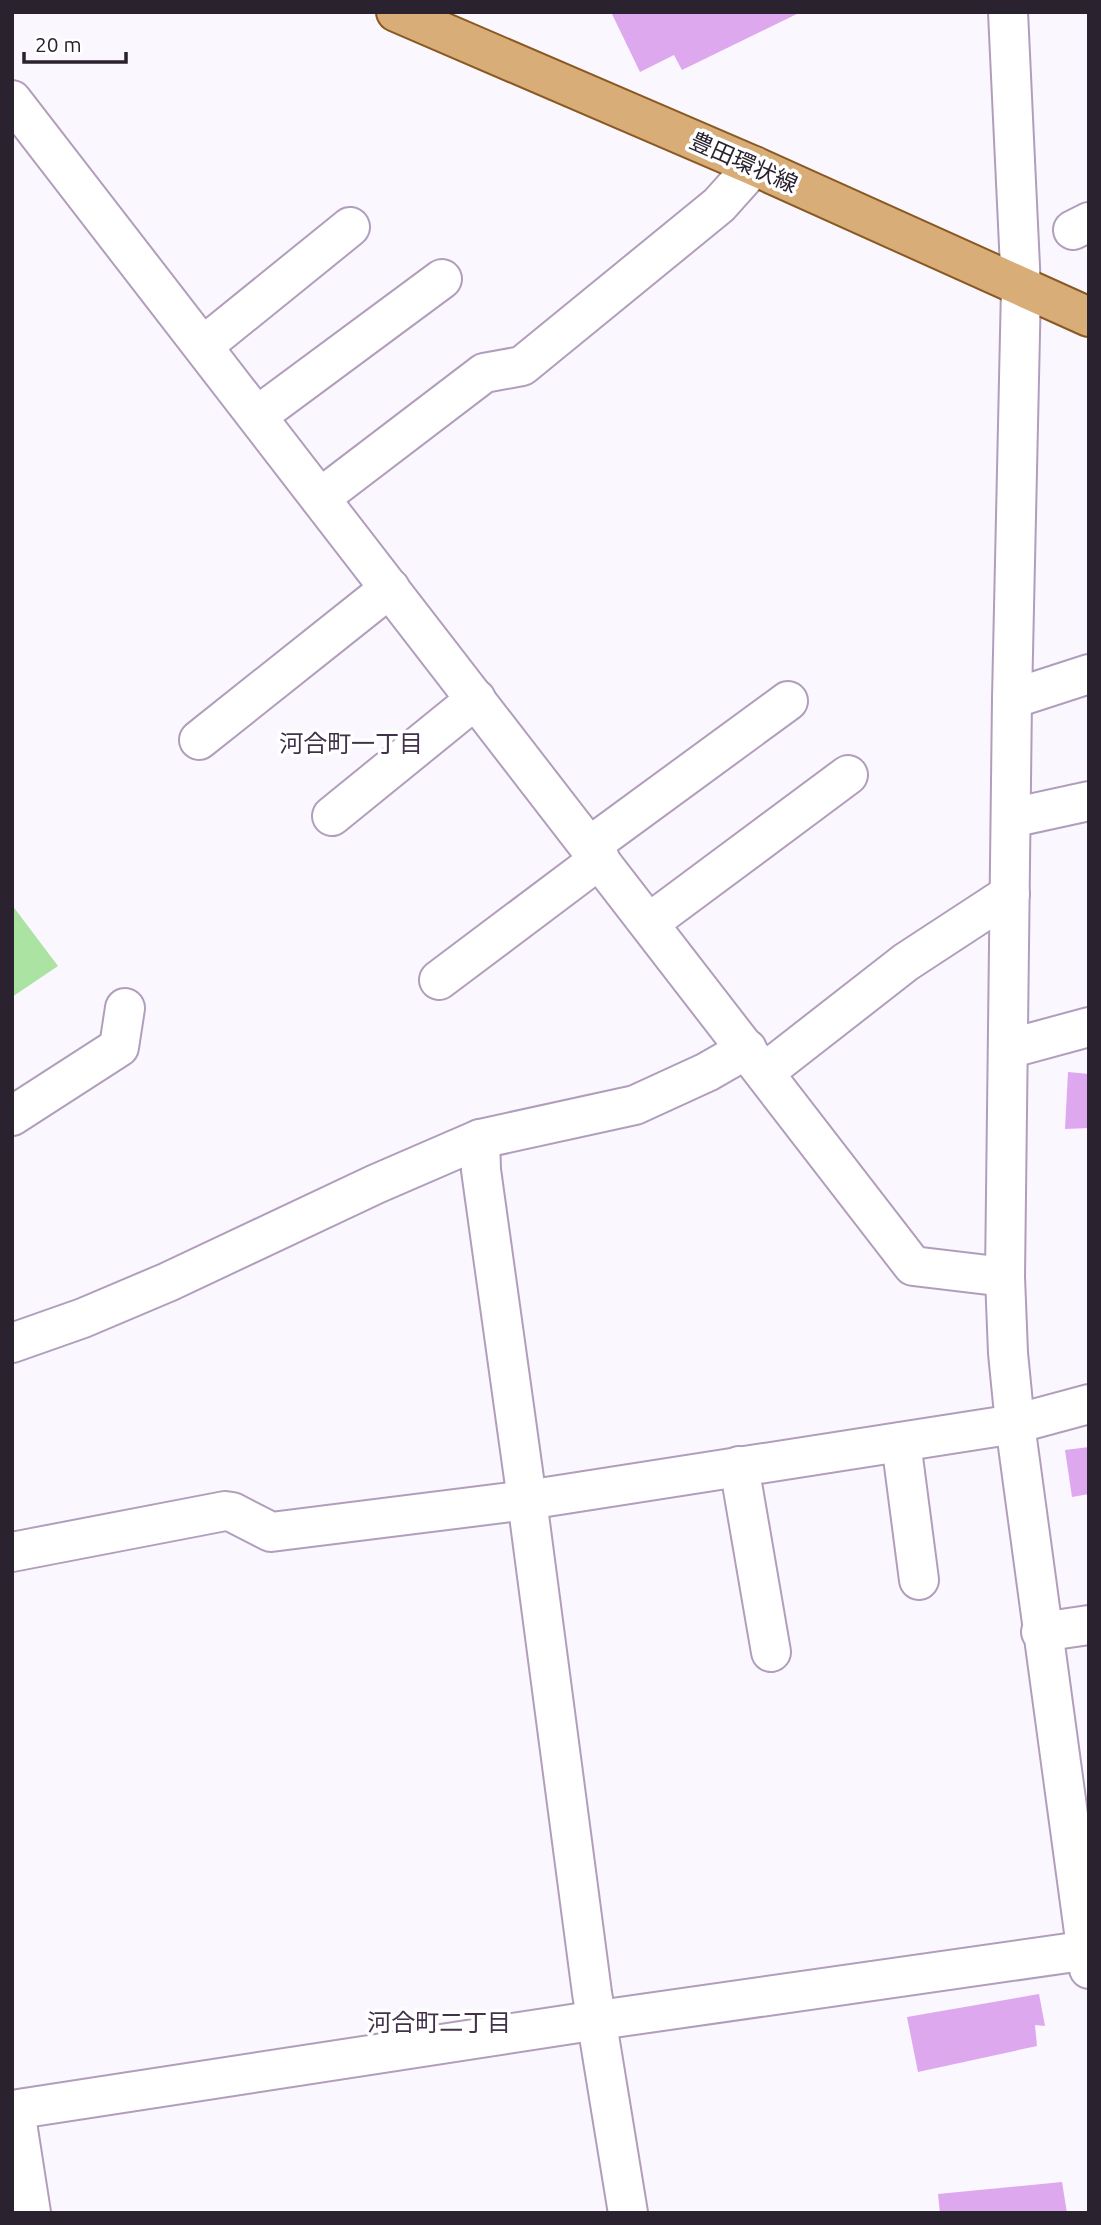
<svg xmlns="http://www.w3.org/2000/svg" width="1101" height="2225" font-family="Ubuntu,'Noto Sans JP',sans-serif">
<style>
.green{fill:#abe3a2}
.building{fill:#dda8ee}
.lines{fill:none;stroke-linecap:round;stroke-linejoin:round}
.minor-casing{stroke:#b19ebc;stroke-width:42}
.major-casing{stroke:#8a5922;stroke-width:42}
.minor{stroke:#fff;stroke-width:38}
.major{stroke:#d8ad77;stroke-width:38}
.labels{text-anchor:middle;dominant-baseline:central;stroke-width:7;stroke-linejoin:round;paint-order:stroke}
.street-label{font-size:23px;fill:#2a222e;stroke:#fff}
.neighbourhood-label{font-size:24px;fill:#42314a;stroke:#fff}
</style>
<rect width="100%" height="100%" fill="#fbf7fe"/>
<path class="green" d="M12,905L58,966L12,997Z"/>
<g class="building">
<path d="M611,12H801L682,70L674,55L640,72Z"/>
<path d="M1068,1072L1089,1074V1128L1065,1129Z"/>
<path d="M1089,1447V1494L1072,1497L1065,1450Z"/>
<path d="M1039,1994L1045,2026L1035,2025L1037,2046L918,2072L907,2017Z"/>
<path d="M1062,2182L1067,2213H940L938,2194Z"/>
</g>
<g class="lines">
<defs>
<g id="minor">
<path d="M1008,12L1021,288L1012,699L1005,1277L1008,1353L1015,1424L1089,1969"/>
<path d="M12,100L913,1266L1005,1277"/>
<path d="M1073,230L1089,222"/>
<path d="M203,346L350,227"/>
<path d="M257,416L442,279"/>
<path d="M320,498L484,373L522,366L719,205L754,166"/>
<path d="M1012,699L1089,674"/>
<path d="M199,740L390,588"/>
<path d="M332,816L476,699"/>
<path d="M1011,818L1089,801"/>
<path d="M590,846L788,701"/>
<path d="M649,923L848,775"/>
<path d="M439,980L600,859"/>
<path d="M1008,1049L1089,1027"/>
<path d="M765,1072L906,962L1010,894"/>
<path d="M12,1116L119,1047L125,1008"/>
<path d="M480,1139L481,1170L527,1500L592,1993L628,2213"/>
<path d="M12,1343L83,1318L168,1282L376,1184L480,1139L635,1105L707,1072L747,1049"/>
<path d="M901,1442L919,1580"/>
<path d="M739,1466L771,1652"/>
<path d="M12,1552L225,1511L232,1512L271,1532L527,1500L1015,1424L1089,1404"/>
<path d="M1041,1632L1089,1625"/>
<path d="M12,2110L585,2022L1089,1950"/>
<path d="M15,2110L31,2213"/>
</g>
<path id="major" d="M396,12L754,166L1089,317"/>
</defs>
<use href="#minor" class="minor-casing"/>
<use href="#major" class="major-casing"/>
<use href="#minor" class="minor"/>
<use href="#major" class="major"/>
</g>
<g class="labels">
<g class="street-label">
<text transform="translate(744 162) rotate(24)">豊田環状線</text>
</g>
<g class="neighbourhood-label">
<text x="351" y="743">河合町一丁目</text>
<text x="439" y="2022">河合町二丁目</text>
</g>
</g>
<rect width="1101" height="2225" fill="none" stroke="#2a222e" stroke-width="28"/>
<path d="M24 52v10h102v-10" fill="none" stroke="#2a222e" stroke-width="3.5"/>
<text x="35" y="52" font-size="21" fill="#2a222e" stroke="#ffffff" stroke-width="5" paint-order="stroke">20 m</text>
</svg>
